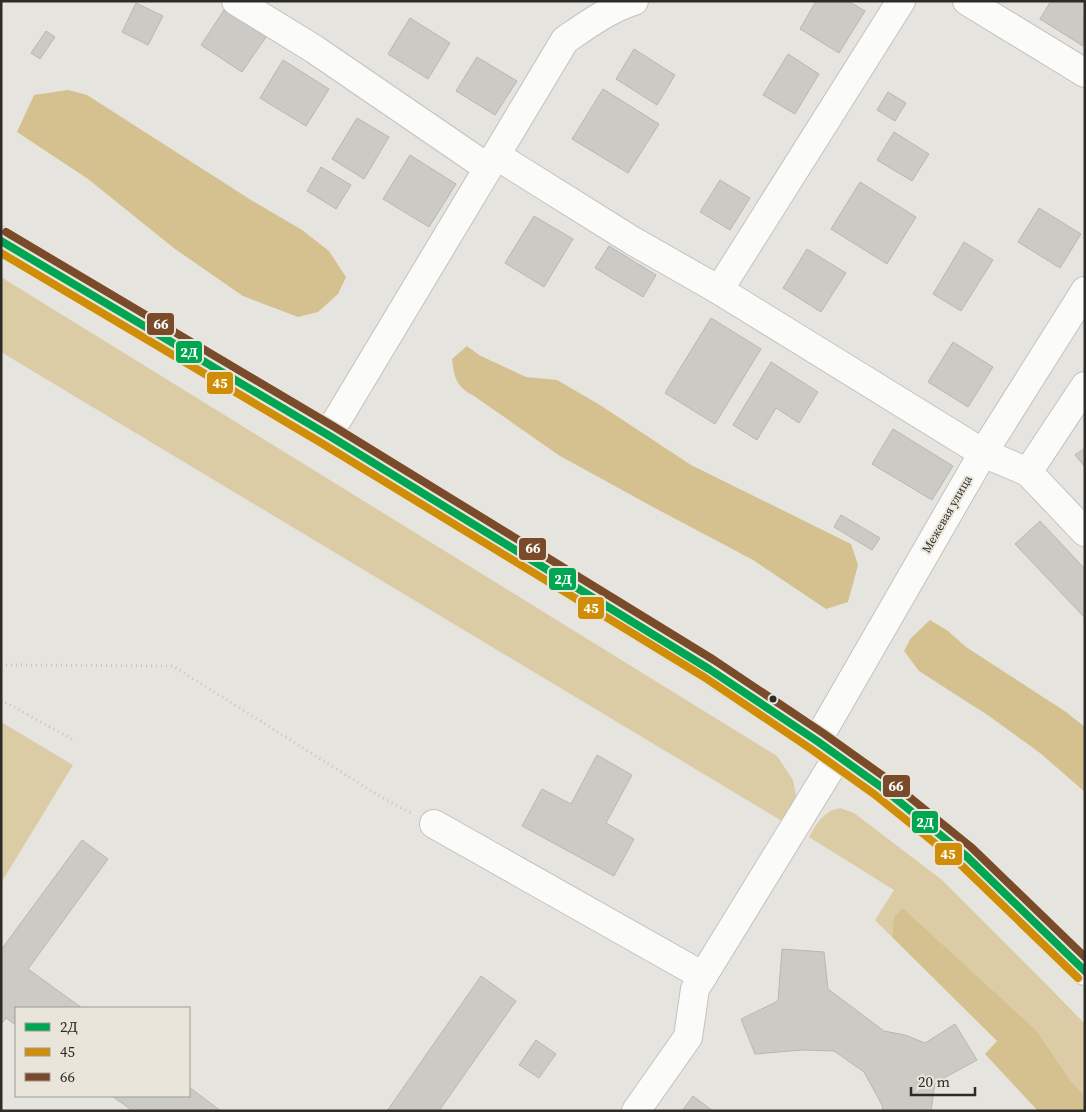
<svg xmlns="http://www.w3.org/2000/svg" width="1086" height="1112" font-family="'Source Serif 4',serif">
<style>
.green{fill:#dbcca5}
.forest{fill:#d4c18f}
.building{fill:#cccac5;stroke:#b8b7b3}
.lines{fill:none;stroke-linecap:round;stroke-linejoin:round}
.minor-casing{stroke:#c3c2bd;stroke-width:30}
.major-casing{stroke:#c3c2bd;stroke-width:30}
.path{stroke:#c4c4c1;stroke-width:3;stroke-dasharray:1 4;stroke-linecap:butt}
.minor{stroke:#fbfbfa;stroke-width:28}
.major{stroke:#fbfbfa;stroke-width:28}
.bus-1-casing{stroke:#eae5da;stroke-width:11}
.bus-2-casing{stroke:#eae5da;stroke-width:11}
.bus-3-casing{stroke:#eae5da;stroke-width:11}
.bus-1{stroke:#00a651;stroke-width:8}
.bus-2{stroke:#cf8d08;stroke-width:8}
.bus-3{stroke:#7a4b2a;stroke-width:8}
.bus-dot{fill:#2d2b27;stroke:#eae5da;stroke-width:2}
.labels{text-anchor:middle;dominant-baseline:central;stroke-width:4;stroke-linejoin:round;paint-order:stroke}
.street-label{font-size:12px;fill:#2d2b27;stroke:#eae5da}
.line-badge{stroke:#eae5da;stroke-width:2}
.badge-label{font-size:14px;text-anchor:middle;font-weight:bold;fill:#fff}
</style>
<rect width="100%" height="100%" fill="#e6e4de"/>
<g class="green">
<path d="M1,277L777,756L793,780L797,800L787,824L1,352Z"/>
<path d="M1,722L73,765L1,883Z"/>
<path d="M840,808L854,813L942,880L1047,985L1085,1024V1096L1071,1081L1036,1030L903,908L894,916L892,937L875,920L894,890L809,837C817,823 824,811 840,808Z"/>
</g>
<g class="forest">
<path d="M68,90L87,95L251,200L302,230L329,251L346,277L338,294L318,312L298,317L243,296L175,249L88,179L17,132L34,95Z"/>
<path d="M467,346L479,355L526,377L557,380L600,405L691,465L851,544L858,565L848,602L826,609L753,560L653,507L560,456L474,396C456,387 454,377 452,359Z"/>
<path d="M930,620L948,631L966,647L1066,712L1085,727V792L1040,753L989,716L919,671L904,651L911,638Z"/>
<path d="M903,908L1036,1030L1071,1081L1085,1096V1111H1038L985,1054L997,1041L892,937L894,916Z"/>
</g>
<g class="building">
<path d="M816,1H848L865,11L839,53L800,29Z"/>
<path d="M1051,1H1085L1083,46L1040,19Z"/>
<path d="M136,3L163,16L148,45L122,32Z"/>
<path d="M224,10L266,37L242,72L201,45Z"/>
<path d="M410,18L450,43L428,79L388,54Z"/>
<path d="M46,31L55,37L40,59L31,53Z"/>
<path d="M634,49L675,75L657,105L616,79Z"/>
<path d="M788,54L819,74L795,114L763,95Z"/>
<path d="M477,57L517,81L495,115L456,91Z"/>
<path d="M283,60L329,89L306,126L260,98Z"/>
<path d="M603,89L659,124L628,173L572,139Z"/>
<path d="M888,92L906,103L895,121L877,110Z"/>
<path d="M357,118L389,137L364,179L332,159Z"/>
<path d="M894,132L929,154L912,181L877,160Z"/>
<path d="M410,155L456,184L429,227L383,199Z"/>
<path d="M321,167L351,185L336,209L307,191Z"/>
<path d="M720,180L750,198L730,230L700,212Z"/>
<path d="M860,182L916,217L887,264L831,229Z"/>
<path d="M1039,208L1081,234L1060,268L1018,242Z"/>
<path d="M534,216L573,239L544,287L505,263Z"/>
<path d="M964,242L993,260L961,311L933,294Z"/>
<path d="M609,246L656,275L643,297L595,268Z"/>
<path d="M807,249L846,273L821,312L783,288Z"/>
<path d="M711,318L761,349L715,424L665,393Z"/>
<path d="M953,342L993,367L968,407L928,382Z"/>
<path d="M771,362L818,392L799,423L776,408L757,440L733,425Z"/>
<path d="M893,429L953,466L932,500L872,464Z"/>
<path d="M1085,448V467L1075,455Z"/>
<path d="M841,515L880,538L872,550L834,527Z"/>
<path d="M1040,521L1085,569V618L1015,544Z"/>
<path d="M597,755L632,775L606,823L634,839L614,876L522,826L542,789L571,804Z"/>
<path d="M82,840L108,859L28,969L82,1008H16V1025L6,1018L1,1024V950Z"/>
<path d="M782,949L824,952L828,989L884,1031L905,1035L925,1043L955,1024L977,1060L935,1083L931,1111H883L882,1105L864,1072L834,1051L802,1050L755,1054L741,1019L778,1001Z"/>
<path d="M481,976L516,1001L439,1111H387Z"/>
<path d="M536,1040L556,1054L539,1078L519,1065Z"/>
<path d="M189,1087L221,1111H133L112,1096H189Z"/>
<path d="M693,1096L713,1111H682Z"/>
</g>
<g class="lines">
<defs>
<g id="minor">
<path d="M236,1L314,49L488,168"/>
<path d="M901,1L719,290L983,453L1028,472"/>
<path d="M967,1L1085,73"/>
<path d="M497,156L633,241L719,290"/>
<path d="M1085,386L1028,472L1085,532"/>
<path d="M328,435L565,40C587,25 609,9 634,1"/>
<path d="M817,741L983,453L1085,291"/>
<path d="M434,824L703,976"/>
<path d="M636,1111L688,1037L695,989L838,756"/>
</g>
<path id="major" d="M1,241L328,435L590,596L709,669L817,741L880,786L965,855L1085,971"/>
</defs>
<use href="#minor" class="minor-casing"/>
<use href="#major" class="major-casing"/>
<g class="path">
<path d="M1,665L173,666L381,797L413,814"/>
<path d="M1,700L74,740"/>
</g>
<use href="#minor" class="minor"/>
<use href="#major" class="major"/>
<defs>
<path id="bus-1" d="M1,241L328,435L709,669L817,741L880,786L965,855L1085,971"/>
<path id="bus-2" d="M1,253L323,444L704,677L811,749L874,794L958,862L1078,978"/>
<path id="bus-3" d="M6,232L333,426L714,660L823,733L886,778L971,847L1085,957"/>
</defs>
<use href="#bus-1" class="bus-1-casing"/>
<use href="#bus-2" class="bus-2-casing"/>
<use href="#bus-3" class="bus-3-casing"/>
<use href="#bus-1" class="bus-1"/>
<use href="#bus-2" class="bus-2"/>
<use href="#bus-3" class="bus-3"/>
</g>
<circle class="bus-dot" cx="773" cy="699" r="4.5"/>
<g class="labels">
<g class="street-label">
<text transform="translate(947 514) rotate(-60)">Межевая улица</text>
</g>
</g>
<g class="line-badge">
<rect x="146" y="312" width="29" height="24" rx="5" fill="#7a4b2a"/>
<rect x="175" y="340" width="28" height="24" rx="5" fill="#00a651"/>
<rect x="206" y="371" width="28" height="24" rx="5" fill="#cf8d08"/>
<rect x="518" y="537" width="29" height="24" rx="5" fill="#7a4b2a"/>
<rect x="548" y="567" width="29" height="24" rx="5" fill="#00a651"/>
<rect x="577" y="596" width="28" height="24" rx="5" fill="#cf8d08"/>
<rect x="882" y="774" width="29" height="24" rx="5" fill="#7a4b2a"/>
<rect x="911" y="810" width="28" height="24" rx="5" fill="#00a651"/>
<rect x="934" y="842" width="29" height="24" rx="5" fill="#cf8d08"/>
</g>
<g class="badge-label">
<text x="161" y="329">66</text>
<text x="189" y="357">2Д</text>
<text x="220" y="388">45</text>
<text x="533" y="553">66</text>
<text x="563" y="584">2Д</text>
<text x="591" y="613">45</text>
<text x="896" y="791">66</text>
<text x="925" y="827">2Д</text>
<text x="948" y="859">45</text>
</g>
<rect width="1086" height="1112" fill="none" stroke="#2d2b27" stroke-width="5"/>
<rect x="15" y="1007" width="175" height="90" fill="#eae5da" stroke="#9e9b92"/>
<rect x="25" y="1023" width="25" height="8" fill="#00a651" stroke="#9e9b92"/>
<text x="60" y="1032" font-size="15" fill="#2d2b27">2Д</text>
<rect x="25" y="1048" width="25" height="8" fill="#cf8d08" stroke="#9e9b92"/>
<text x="60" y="1057" font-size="15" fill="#2d2b27">45</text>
<rect x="25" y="1073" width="25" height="8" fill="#7a4b2a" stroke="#9e9b92"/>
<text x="60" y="1082" font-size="15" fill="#2d2b27">66</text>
<path d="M911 1087v8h64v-8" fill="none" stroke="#2d2b27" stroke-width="2.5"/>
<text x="918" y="1087" font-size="15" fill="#2d2b27" stroke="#eae5da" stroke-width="4" paint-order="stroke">20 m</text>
</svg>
